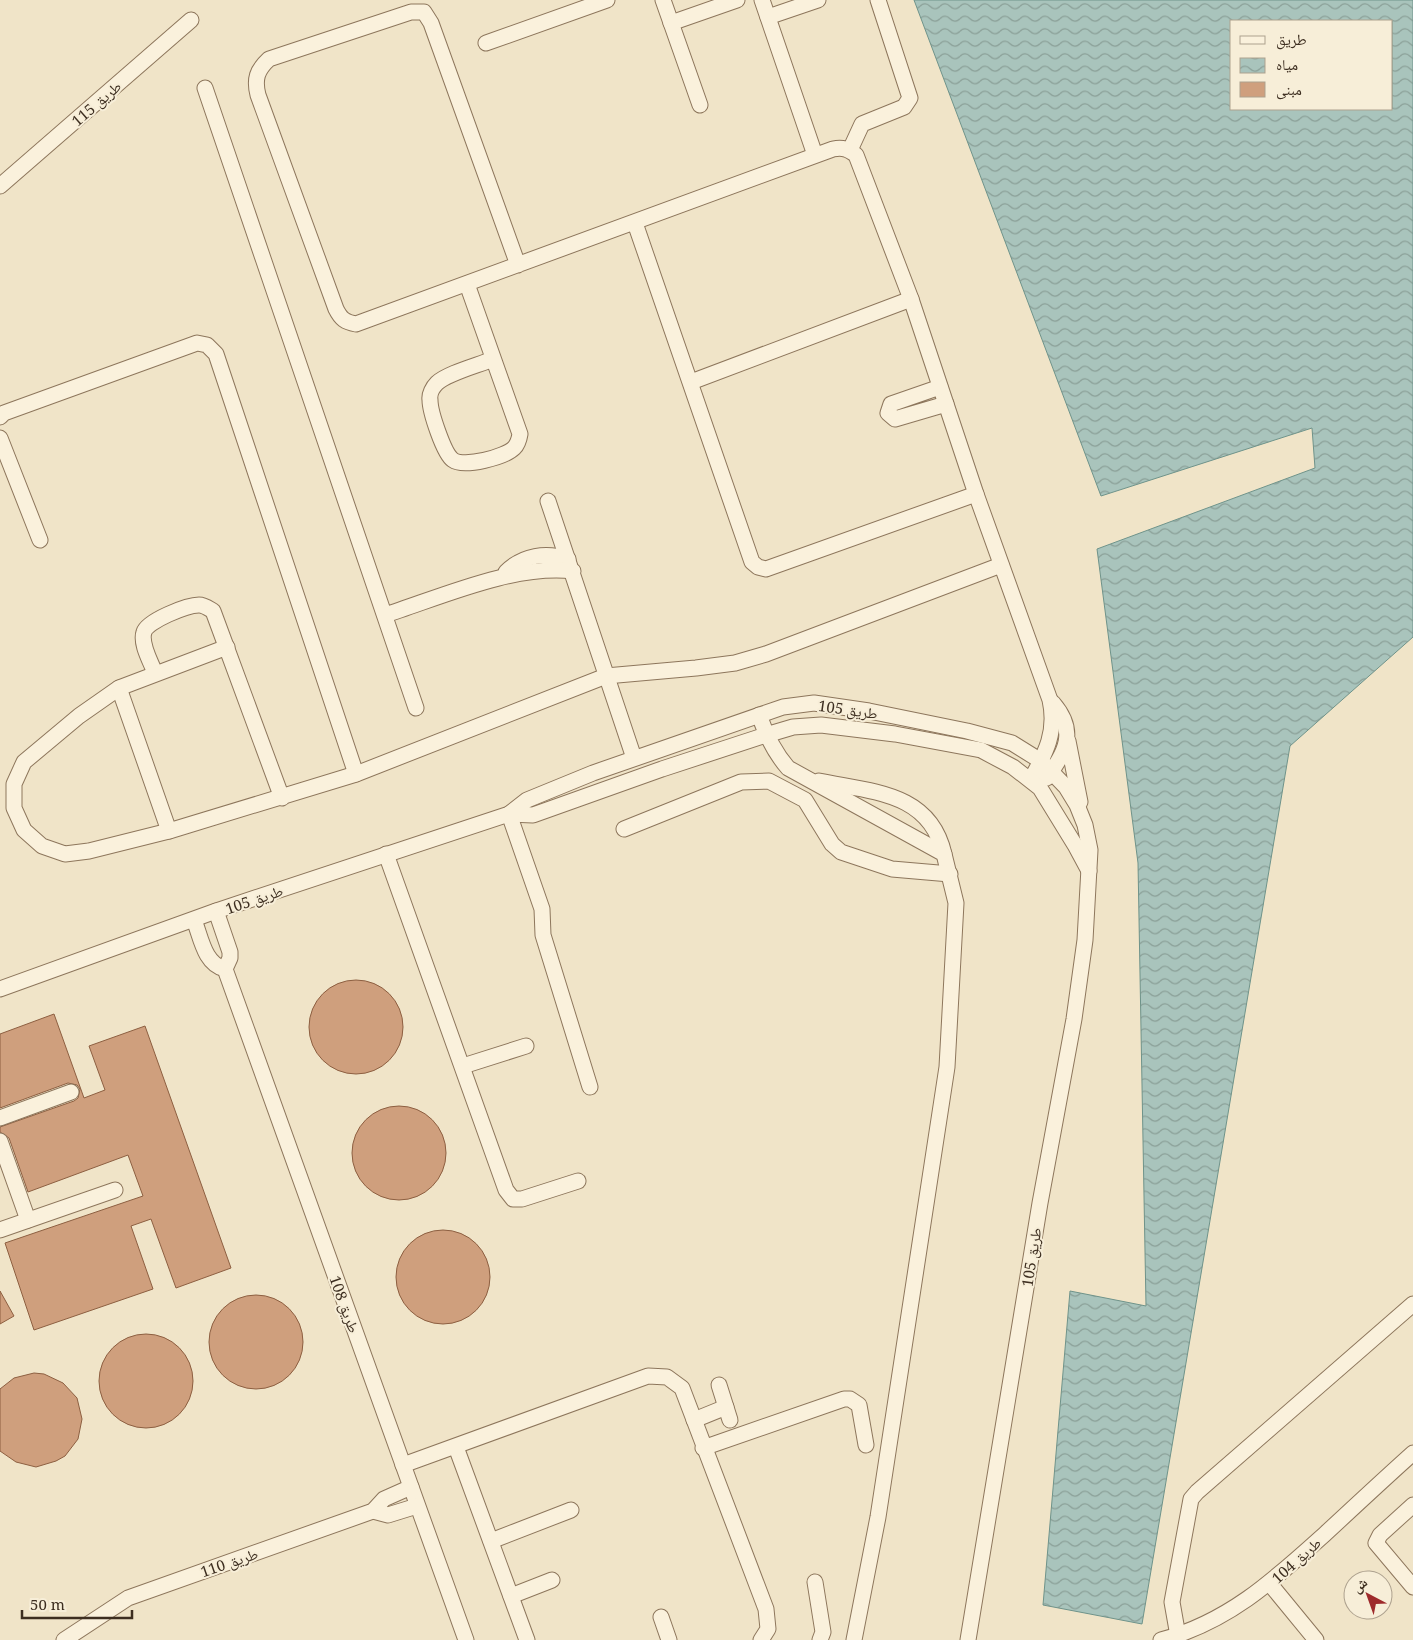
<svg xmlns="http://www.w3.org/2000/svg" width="1413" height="1640" font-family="'Noto Serif','Noto Naskh Arabic',serif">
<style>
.water{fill:url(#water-waves);stroke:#6f938a;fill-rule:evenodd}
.building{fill:#cf9f7d;stroke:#8d5f41}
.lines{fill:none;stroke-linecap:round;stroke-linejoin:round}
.minor-casing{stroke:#8d765c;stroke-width:17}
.minor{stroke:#faf1dc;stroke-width:15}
.labels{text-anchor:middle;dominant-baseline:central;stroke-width:4;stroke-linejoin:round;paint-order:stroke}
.street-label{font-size:15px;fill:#3d2e20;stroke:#f7eed8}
</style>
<defs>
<pattern id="water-waves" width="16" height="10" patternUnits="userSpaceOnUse" patternTransform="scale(1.25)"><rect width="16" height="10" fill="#a9c4bc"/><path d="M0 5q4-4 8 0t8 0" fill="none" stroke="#8ba098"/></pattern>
</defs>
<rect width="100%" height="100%" fill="#f0e4c8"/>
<path class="water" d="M914,0H1413V637L1290,746L1142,1624L1043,1605L1070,1291L1146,1306L1138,863L1097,549L1315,468L1312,428L1101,496ZM1232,21H1392V109H1232Z"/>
<g class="building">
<circle cx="356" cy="1027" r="47"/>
<path d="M54,1014L84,1098L105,1090L89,1046L145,1026L231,1268L176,1288L151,1219L131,1226L153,1289L34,1330L5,1243L143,1196L128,1155L28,1192L9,1138L0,1132V1127L74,1101L78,1098L80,1089L77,1085L68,1083L0,1108V1034Z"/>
<circle cx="399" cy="1153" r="47"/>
<circle cx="443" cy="1277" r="47"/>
<path d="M0,1291L14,1316L0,1324Z"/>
<circle cx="256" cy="1342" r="47"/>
<circle cx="146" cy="1381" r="47"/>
<path d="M34,1373L44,1374L63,1383L77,1398L82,1419L78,1439L65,1456L56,1461L36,1467L16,1462L0,1451V1389L14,1378Z"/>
</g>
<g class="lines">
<defs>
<g id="minor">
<path d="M663,0L700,105"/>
<path d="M762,0L815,155"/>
<path d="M768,17L818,0"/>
<path d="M671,23L737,0"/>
<path d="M486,43L607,0"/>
<path d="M205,88L416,708"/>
<path d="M850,150L862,124L904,107L910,98L878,0"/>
<path d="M0,186L191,20"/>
<path d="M635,223L752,562L758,567L766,569L976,494"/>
<path d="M518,265L431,23L424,12H411L269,59C257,70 254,79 258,95L336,309C341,319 345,322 356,324L833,149C843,147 848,149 856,155L911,299L976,494L1050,700C1057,731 1046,753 1031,779"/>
<path d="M467,284L520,434C519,440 518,444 514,448C505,457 464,468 453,460C444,454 430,412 430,400C429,394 433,387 437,383C448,373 479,365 493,359"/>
<path d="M691,382L911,299"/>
<path d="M940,387L891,404L888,413L895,419L946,404"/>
<path d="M0,417L4,413L197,343L207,345L216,354L356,774"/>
<path d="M0,438L40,540"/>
<path d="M548,501L634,758"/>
<path d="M506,572C523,555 546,552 568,559"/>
<path d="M385,615C441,597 514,564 573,571"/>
<path d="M227,647L119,688L79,716L24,762L14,784V808L24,830L42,846L65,854L89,851L169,831L356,774L606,676L696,668L735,663L766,654L1001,565"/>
<path d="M155,673C151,662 140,644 144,632C147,621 187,605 199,605C204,605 208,608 213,611L282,798"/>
<path d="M119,688L169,831"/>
<path d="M759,715C766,735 774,752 788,768L944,854L956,903L947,1067L878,1517L854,1640"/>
<path d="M1068,741L1080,802"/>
<path d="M1047,778C1065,752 1078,732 1053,703"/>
<path d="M819,781C872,792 930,792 944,854"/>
<path d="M509,814L533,815L662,769L766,735L793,727L821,725L895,734L981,750L1013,767L1040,788L1075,845L1089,871"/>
<path d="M509,814L542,909L543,935L590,1087"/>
<path d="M624,829L741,782L769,781L805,800L832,844L841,852L892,869L950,874"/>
<path d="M386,854L506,1190L513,1199H522L578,1181"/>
<path d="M216,911L230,952V958L225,969L466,1640"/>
<path d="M194,920C201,937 204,964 225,969"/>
<path d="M0,989L216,911L509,814L527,800L593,773L783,707L814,703L869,711L967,731L1012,743L1041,761L1066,787L1077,805L1085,825L1090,850L1085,940L1074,1019L1040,1203L968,1640"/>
<path d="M463,1066L526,1046"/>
<path d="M0,1118L71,1092"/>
<path d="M0,1141L28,1220"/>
<path d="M0,1230L115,1190"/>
<path d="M719,1385L730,1420"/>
<path d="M694,1420L726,1407"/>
<path d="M456,1447L527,1640"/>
<path d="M703,1448L844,1399H850L859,1405L866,1445"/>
<path d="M403,1465L648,1376L667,1377L682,1388L766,1609L768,1629L761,1640"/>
<path d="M1413,1505L1380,1535L1376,1543L1413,1587"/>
<path d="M373,1511L388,1515L417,1506"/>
<path d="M491,1541L571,1510"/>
<path d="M815,1582L823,1632L820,1640"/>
<path d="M1270,1584L1316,1640"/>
<path d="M511,1596L552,1580"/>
<path d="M661,1617L669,1640"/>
<path d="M1178,1636L1172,1602L1191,1499L1197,1492L1413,1304"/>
<path d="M64,1640L128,1598L373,1511L384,1499L411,1487"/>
<path d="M1161,1640C1229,1622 1275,1579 1326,1533C1355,1506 1384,1479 1413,1453"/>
</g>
</defs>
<use href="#minor" class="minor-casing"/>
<use href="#minor" class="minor"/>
</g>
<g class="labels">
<g class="street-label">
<text transform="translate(96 103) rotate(-41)">طريق 115</text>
<text transform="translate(848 709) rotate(8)">طريق 105</text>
<text transform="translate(254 899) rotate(-19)">طريق 105</text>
<text transform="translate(1031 1257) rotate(-81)">طريق 105</text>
<text transform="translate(345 1304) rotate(70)">طريق 108</text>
<text transform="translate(1296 1560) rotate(-42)">طريق 104</text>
<text transform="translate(229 1562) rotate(-19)">طريق 110</text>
</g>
</g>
<rect x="1230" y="20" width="162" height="90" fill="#f7eed8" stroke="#ada18e"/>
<rect x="1240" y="36" width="25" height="8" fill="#faf1dc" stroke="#ada18e"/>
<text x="1276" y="45" font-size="15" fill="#3d2e20">طريق</text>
<rect x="1240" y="58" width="25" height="15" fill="url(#water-waves)" stroke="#ada18e"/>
<text x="1276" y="70" font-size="15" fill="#3d2e20">مياه</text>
<rect x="1240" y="82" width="25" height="15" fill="#cf9f7d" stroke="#ada18e"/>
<text x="1276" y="95" font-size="15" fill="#3d2e20">مبنى</text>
<g transform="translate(1368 1595) rotate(319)"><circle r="24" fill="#f7eed8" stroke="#ada18e"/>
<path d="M0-4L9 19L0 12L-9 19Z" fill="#9e2a2b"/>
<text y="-8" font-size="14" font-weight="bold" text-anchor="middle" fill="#3d2e20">ش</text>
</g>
<path d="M22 1610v8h110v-8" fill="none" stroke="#3d2e20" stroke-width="2.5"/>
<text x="30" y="1610" font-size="15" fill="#3d2e20" stroke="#f7eed8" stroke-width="4" paint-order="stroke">50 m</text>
</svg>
